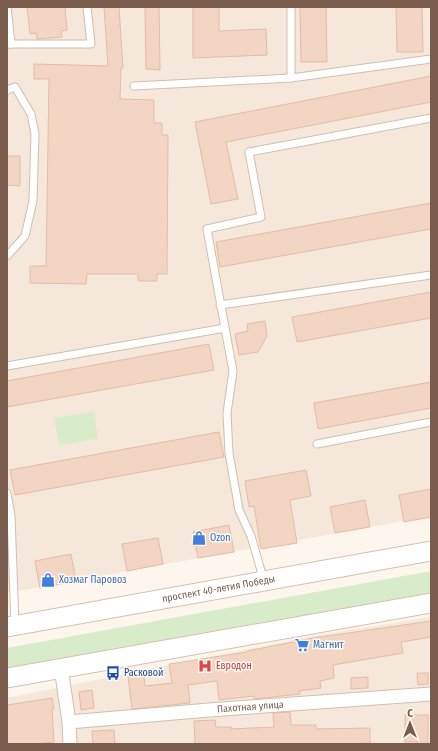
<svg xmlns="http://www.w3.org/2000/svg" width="438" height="751" font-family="'Fira Sans Condensed',sans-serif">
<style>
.residential{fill:#f5e8da}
.green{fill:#d8ecc9}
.building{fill:#f3d5c3;stroke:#e6bba3}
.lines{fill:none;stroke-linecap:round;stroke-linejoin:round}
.lane-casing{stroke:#d1beb0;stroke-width:9}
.street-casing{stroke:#d1beb0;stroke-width:15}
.secondary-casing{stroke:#d6c0b0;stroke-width:21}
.lane{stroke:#fff;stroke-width:7}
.street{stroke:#fff;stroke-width:13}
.secondary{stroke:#fff;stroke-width:19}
.labels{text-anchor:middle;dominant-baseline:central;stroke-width:3;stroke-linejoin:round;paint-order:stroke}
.shop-label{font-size:10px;fill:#366cbe;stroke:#fffaf3;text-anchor:start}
.street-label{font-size:10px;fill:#7a5c4d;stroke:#fffaf3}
.health-label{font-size:10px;fill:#be3a42;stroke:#fffaf3;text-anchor:start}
.transit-label{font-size:10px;fill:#164399;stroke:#fffaf3;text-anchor:start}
</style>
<rect width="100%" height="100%" fill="#fdf6ec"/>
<g class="residential">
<path d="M7,7H431V516L7,593Z"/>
<path d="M431,617V744H7V698L313,636Z"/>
</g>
<g class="green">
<path d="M94,411L98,439L59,445L54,418Z"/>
<path d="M431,571V600L7,674V648Z"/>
</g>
<g class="building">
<path d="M27,7H65L67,30L61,31L62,37L37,39L36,33L30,34Z"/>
<path d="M104,7H119L123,68H121L120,99L154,100V123H162V135H168L167,274H157V281H138V274H87L86,284L30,283V266H46L49,79H34V64L108,66Z"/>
<path d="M145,7H159L160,70L146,69Z"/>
<path d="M193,7H219V31L266,29L267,55L193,58Z"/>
<path d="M300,7H326L327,62H301Z"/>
<path d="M396,7H422L423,52H397Z"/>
<path d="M431,76V102L226,142L238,199L211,204L195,122Z"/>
<path d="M7,156H20V186L7,185Z"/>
<path d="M431,203V229L220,267L216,242Z"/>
<path d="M431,292V318L297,342L292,317Z"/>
<path d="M265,321L267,336L258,352L239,355L235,334L248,331L247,324Z"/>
<path d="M209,344L214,370L7,407V381Z"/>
<path d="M431,382V408L318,429L314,403Z"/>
<path d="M219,432L224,457L15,495L10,470Z"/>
<path d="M306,470L311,496L290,500L297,543L261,549L254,506L249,507L245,481Z"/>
<path d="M431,489V517L404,522L399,495Z"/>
<path d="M365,500L370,527L335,533L330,507Z"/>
<path d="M229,525L234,552L198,558L193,532Z"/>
<path d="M158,538L163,564L127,571L122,544Z"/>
<path d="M71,554L76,581L40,588L35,561Z"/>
<path d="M431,621V637L401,642L403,653L333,665L334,678L320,681L321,688L299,691L300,694L254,699V696L219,700L217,681L188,685L190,703L132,709L128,676L144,674L145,686L172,683L169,664L247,652V651L314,638Z"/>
<path d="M417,673H428V684L418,685Z"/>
<path d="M368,677V688L351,689V678Z"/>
<path d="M92,690L94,708L81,710L79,692Z"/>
<path d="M52,698L54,709H52L54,742L34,744H7V705Z"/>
<path d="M290,712L291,725H316V729L370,728V743L346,744H195L194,721L215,720L216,727H231V729L274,727L273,713Z"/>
<rect x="405" y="715" width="23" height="27"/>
<path d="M114,730L115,744H93L92,731Z"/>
</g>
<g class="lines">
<defs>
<g id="lane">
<path d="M7,7L11,44"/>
<path d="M7,44H91L87,7"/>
<path d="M291,78V7"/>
<path d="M134,86L291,78L431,59"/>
<path d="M7,91L9,89L15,87L31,114L35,134L33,201L25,236L7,256"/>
<path d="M220,305L431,275"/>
<path d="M225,328L233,371L227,413L229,453L239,510L251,536L264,581"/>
<path d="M7,366L225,328L207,229L261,217L249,152L431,118"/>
<path d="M317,444L431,422"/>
<path d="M7,493L11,516L15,625"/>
</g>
<g id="street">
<path d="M61,668L69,722L70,744"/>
<path id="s1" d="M69,722L209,710L431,694"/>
</g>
<g id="secondary">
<path id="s2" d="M7,627L431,551"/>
<path d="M7,678L431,603"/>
</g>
</defs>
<use href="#lane" class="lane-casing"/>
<use href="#street" class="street-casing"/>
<use href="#secondary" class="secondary-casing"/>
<use href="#lane" class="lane"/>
<use href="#street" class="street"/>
<use href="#secondary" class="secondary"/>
</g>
<defs>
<symbol id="shop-bare" viewBox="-9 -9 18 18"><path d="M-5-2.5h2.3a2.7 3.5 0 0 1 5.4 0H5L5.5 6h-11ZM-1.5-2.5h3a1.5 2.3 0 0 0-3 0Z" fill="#3f7fe0" stroke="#fffaf3" stroke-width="2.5" paint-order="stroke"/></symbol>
<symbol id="supermarket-bare" viewBox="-9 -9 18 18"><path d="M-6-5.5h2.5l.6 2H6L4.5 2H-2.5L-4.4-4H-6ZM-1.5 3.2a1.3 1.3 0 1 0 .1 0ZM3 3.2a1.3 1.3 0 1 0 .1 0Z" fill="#3f7fe0" stroke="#fffaf3" stroke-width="2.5" paint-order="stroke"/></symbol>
<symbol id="hospital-bare" viewBox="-9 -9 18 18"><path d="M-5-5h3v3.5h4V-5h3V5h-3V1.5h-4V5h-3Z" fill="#e0444e" stroke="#fffaf3" stroke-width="2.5" paint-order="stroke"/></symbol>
<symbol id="bus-bare" viewBox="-9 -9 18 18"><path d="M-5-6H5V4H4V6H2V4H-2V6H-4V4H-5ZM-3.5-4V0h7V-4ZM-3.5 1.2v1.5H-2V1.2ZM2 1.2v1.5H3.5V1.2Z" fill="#1a4fb4" stroke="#fffaf3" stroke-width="2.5" paint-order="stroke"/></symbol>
</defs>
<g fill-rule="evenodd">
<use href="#shop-bare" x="189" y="528" width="20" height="20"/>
<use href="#shop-bare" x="38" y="570" width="20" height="20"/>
<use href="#supermarket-bare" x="292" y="635" width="20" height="20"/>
<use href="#hospital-bare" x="195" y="656" width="20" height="20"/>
<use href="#bus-bare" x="103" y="663" width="20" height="20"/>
</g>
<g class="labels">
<g class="shop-label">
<text x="210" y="538">Ozon</text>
<text x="59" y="580">Хозмаг Паровоз</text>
<text x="313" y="645">Магнит</text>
</g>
<g class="street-label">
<text stroke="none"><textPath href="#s2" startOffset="215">проспект 40-летия Победы</textPath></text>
<text stroke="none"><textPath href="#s1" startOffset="182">Пахотная улица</textPath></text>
</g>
<g class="health-label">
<text x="216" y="666">Евродон</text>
</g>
<g class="transit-label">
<text x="124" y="673">Расковой</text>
</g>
</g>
<rect width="438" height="751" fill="none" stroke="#7a5c4d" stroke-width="16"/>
<g transform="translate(410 723)" stroke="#fffaf3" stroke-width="3" paint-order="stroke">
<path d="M0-3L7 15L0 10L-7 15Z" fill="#7a5c4d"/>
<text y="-6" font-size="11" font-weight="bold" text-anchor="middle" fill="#7a5c4d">С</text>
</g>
</svg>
